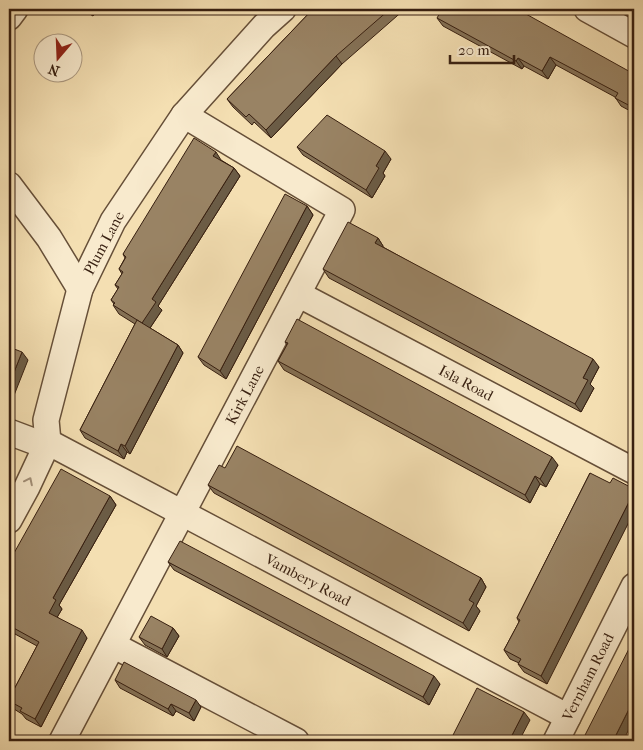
<svg xmlns="http://www.w3.org/2000/svg" width="643" height="750" font-family="'IM FELL French Canon',serif">
<style>
.lines{fill:none;stroke-linecap:round;stroke-linejoin:round}
.minor-casing{stroke:#664f38;stroke-width:28}
.minor{stroke:#f8eacd;stroke-width:25}
.wall{fill:#847156;stroke:#371f10}
.shaded-wall{fill:#6b5c46;stroke:#371f10}
.building{fill:#998364;stroke:#371f10}
.oneway{stroke:#a18f78}
.labels{text-anchor:middle;dominant-baseline:central;stroke-width:5;stroke-linejoin:round;paint-order:stroke}
.street-label{font-size:15px;fill:#371f10;stroke:#f8eacd}
</style>
<rect width="100%" height="100%" fill="#f4dfb2"/>
<filter id="stains"><feTurbulence type="fractalNoise" baseFrequency=".004" numOctaves="4"/><feColorMatrix values="0 0 0 0 .2 0 0 0 0 .09 0 0 0 0 .02 0 0 0 .5 -.17"/></filter>
<radialGradient id="worn" r=".72"><stop offset=".6" stop-color="#630" stop-opacity="0"/><stop offset="1" stop-color="#630" stop-opacity=".3"/></radialGradient>
<g class="lines">
<defs>
<g id="minor">
<path d="M587,9L634,35"/>
<path d="M9,17L15,9"/>
<path d="M9,185L49,238L80,289"/>
<path d="M298,294L634,471"/>
<path d="M9,432L33,441L48,442L568,717"/>
<path d="M9,520L27,487L48,442L46,420L80,289L113,221L184,115L264,26L283,9"/>
<path d="M113,645L296,741"/>
<path d="M62,741L342,210L184,115"/>
<path d="M556,741L634,586"/>
</g>
</defs>
<use href="#minor" class="minor-casing"/>
<use href="#minor" class="minor"/>
</g>
<g class="wall">
<path d="M81,9H98L93,16Z"/>
<path d="M313,9H405L342,64L271,138L254,122L252,125L233,107L227,99Z"/>
<path d="M437,18L634,74V113L621,106L615,97L556,65L548,79L524,66L522,69L443,26Z"/>
<path d="M297,147L391,159L383,173L385,176L372,198L303,155Z"/>
<path d="M221,160L234,168L240,176L158,306L162,310L150,328L178,345L183,353L130,454L127,452L124,459L85,438L80,430L135,324L119,314L113,305L114,304L111,300L118,289L115,285L122,274L119,269L125,258L123,254Z"/>
<path d="M307,206L313,215L226,379L204,365L198,357Z"/>
<path d="M378,238L383,246V247L599,367L590,384L594,388L581,412L329,278L323,269Z"/>
<path d="M285,342L558,465L546,487L540,484L530,503L284,370L278,361L287,345Z"/>
<path d="M590,473L547,684L524,672L518,664L519,663L510,659L504,650L519,622L517,618Z"/>
<path d="M208,485L481,578L486,587L476,606L480,611L469,631L214,493Z"/>
<path d="M110,496L116,505L59,605L62,609L57,617L87,638L41,727L26,719L22,714L14,709L9,702V699L37,646L15,634L9,646V562Z"/>
<path d="M168,562L440,684L429,705L174,570Z"/>
<path d="M173,628L179,636L167,657L145,645L139,637Z"/>
<path d="M115,680L201,707L194,721L176,711L173,716L120,688Z"/>
</g>
<g class="shaded-wall">
<path d="M88,9H98L93,16Z"/>
<path d="M336,56L342,64L271,138L266,130Z"/>
<path d="M550,57L556,65L548,79L542,71Z"/>
<path d="M518,58L524,66L522,69L516,61Z"/>
<path d="M385,151L391,159L383,173L385,176L372,198L366,190L376,166Z"/>
<path d="M216,152L221,160L219,164L213,156Z"/>
<path d="M234,168L240,176L158,306L162,310L148,331L142,323L152,299Z"/>
<path d="M307,206L313,215L226,379L220,371Z"/>
<path d="M378,238L383,246L381,251L375,243Z"/>
<path d="M178,345L183,353L130,454L125,446Z"/>
<path d="M22,352L28,360L9,408V385Z"/>
<path d="M593,359L599,367L590,384L594,388L581,412L575,404L583,378Z"/>
<path d="M121,444L127,452L124,459L118,451Z"/>
<path d="M552,457L558,465L546,487L540,479Z"/>
<path d="M535,476L540,484L530,503L525,495Z"/>
<path d="M634,492V512L547,684L541,676Z"/>
<path d="M110,496L116,505L59,605L62,609L55,621L49,613L53,598Z"/>
<path d="M481,578L486,587L476,606L480,611L469,631L463,623L469,600Z"/>
<path d="M10,626L15,634L9,646V628Z"/>
<path d="M173,628L179,636L167,657L162,649Z"/>
<path d="M82,630L87,638L41,727L35,719Z"/>
<path d="M434,676L440,684L429,705L423,697Z"/>
<path d="M634,699V719L623,741H613Z"/>
<path d="M196,700L201,707L194,721L189,713Z"/>
<path d="M171,704L176,711L173,716L168,709Z"/>
<path d="M524,712L530,720L519,741H509Z"/>
</g>
<g class="building">
<path d="M313,9H390L336,56L266,130L249,114L246,117L227,99Z"/>
<path d="M442,9H517L634,74V108L615,98L618,93L550,57L542,71L518,58L516,61L437,18Z"/>
<path d="M327,115L385,151L376,166L379,168L366,190L297,147Z"/>
<path d="M194,138L216,152L213,156L234,168L152,299L156,302L142,323L113,305L115,303L111,300L119,287L115,285L123,272L119,269L126,257L123,254Z"/>
<path d="M285,194L307,206L220,371L198,357Z"/>
<path d="M348,222L378,238L375,243L593,359L583,378L588,380L575,404L323,269Z"/>
<path d="M297,319L552,457L540,479L535,476L525,495L278,361L288,343L285,342Z"/>
<path d="M137,320L178,345L125,446L121,444L118,451L80,430Z"/>
<path d="M9,347L22,352L9,385Z"/>
<path d="M634,439V446L631,445Z"/>
<path d="M237,446L481,578L469,600L474,603L463,623L208,485L219,465L225,468Z"/>
<path d="M61,469L110,496L53,598L56,600L49,613L82,630L35,719L20,711L22,708L9,701V699L39,642L10,626L9,628V562Z"/>
<path d="M590,473L610,483L613,478L634,489V492L541,676L518,664L521,659L504,650L520,620L517,618Z"/>
<path d="M180,541L434,676L423,697L168,562Z"/>
<path d="M151,616L173,628L162,649L139,637Z"/>
<path d="M634,639V699L613,741H582Z"/>
<path d="M124,662L196,700L189,713L171,704L168,709L115,680Z"/>
<path d="M477,688L524,712L509,741H450Z"/>
</g>
<defs><path id="oneway-chevron" d="M-2-3.5L2.5 0L-2 3.5" fill="none" stroke-width="1.6" stroke-linecap="round" stroke-linejoin="round" transform="scale(1.25)"/></defs>
<use class="oneway" href="#oneway-chevron" transform="translate(29 481) rotate(-64)"/>
<g class="labels">
<g class="street-label">
<text transform="translate(104 243) rotate(-62)">Plum Lane</text>
<text transform="translate(466 383) rotate(28)">Isla Road</text>
<text transform="translate(245 395) rotate(-62)">Kirk Lane</text>
<text transform="translate(308 580) rotate(28)">Vambery Road</text>
<text transform="translate(588 677) rotate(-63)">Vernham Road</text>
</g>
</g>
<rect width="643" height="750" fill="none" stroke="#f4dfb2" stroke-width="30"/>
<rect x="10" y="10" width="623" height="730" fill="none" stroke="#371f10" stroke-width="2.5"/>
<rect x="15" y="15" width="613" height="720" fill="none" stroke="#371f10"/>
<g transform="translate(58 58) rotate(199)"><circle r="24" fill="#f8eacd" stroke="#ab9981"/>
<path d="M0-4L9 19L0 12L-9 19Z" fill="#8f2418"/>
<text y="-8" font-size="14" font-weight="bold" text-anchor="middle" fill="#371f10">N</text>
</g>
<path d="M450 55v8h64v-8" fill="none" stroke="#371f10" stroke-width="2.5"/>
<text x="458" y="55" font-size="15" fill="#371f10" stroke="#f8eacd" stroke-width="4" paint-order="stroke">20 m</text>
<rect width="100%" height="100%" filter="url(#stains)"/>
<rect width="100%" height="100%" fill="url(#worn)"/>
</svg>
